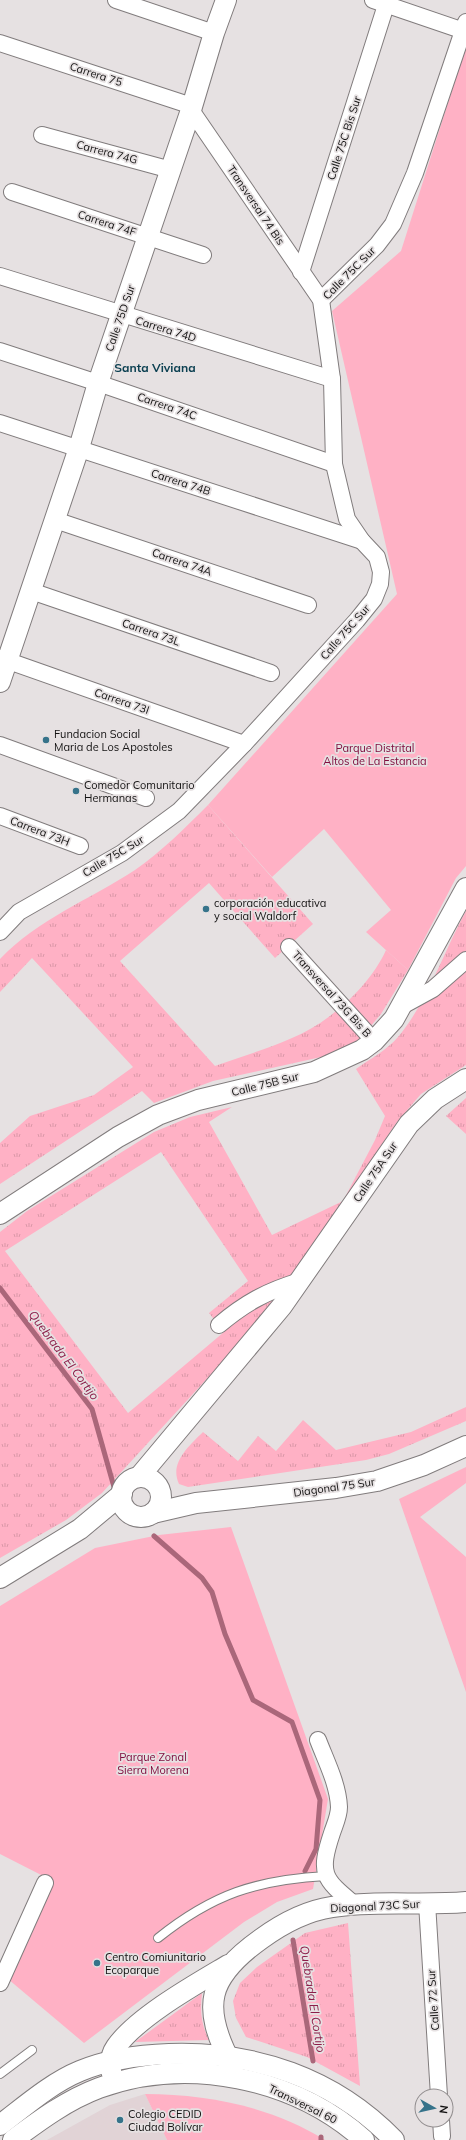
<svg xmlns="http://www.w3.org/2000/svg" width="466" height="2140" font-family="Mulish,sans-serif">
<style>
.built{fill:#e1d3d6}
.grass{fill:url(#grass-tufts);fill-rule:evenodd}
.park{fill:#ffb1c5}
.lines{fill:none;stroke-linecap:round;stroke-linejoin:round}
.stream{stroke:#aa677a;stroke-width:5}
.service-casing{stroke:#817c7d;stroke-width:10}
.minor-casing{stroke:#817c7d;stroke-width:18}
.tertiary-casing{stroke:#817c7d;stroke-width:22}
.service{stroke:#fff;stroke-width:8}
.minor{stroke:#fff;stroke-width:16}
.tertiary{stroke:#fff;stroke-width:20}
.poi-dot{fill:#36738a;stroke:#e6e1e2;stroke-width:1.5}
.labels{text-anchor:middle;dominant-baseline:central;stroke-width:3.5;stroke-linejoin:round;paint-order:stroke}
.street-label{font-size:11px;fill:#131212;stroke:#e6e1e2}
.poi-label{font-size:11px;fill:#131212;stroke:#e6e1e2;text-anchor:start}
.park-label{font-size:11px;fill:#800e3f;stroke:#e6e1e2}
.neighbourhood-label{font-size:12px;font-weight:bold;fill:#0d4152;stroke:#e6e1e2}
.water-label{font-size:12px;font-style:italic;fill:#8d1e4a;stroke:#e6e1e2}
</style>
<defs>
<pattern id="grass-tufts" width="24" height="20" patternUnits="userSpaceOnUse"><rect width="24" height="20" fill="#ffb1c5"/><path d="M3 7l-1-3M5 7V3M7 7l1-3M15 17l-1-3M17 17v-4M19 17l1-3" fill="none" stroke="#da97a8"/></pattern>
</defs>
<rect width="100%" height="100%" fill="#e6e1e2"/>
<path class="built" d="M145,2094L167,2140H47L110,2105Z"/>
<g class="grass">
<path d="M208,805L313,924L275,958L209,883L120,961L215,1066C240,1057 267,1049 292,1038C329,1023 370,986 386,950L408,970L381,1014L359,1040L330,1055L213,1081L154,1103L142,1091L0,1184V1143L30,1116L94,1095L133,1067L32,958L0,992V959C38,919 89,900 135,870C161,852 185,828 208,805Z"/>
<path d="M466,911V1065L421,1094L397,1122L271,1309L102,1493L66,1520L0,1558V1232L27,1211L154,1132L190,1117L232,1107L209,1122L272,1235L343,1201L375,1140L385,1116L356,1069C370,1059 387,1050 398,1037C428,1001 443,953 466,911ZM161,1152L248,1281L209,1313L224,1332L128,1413L5,1251Z"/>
<path d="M466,1098V1134L446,1116Z"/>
<path d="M466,1407V1421L389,1454L366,1460L188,1487L179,1484C169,1463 189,1446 203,1432L238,1461L258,1436L276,1451L303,1420L336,1450L411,1432Z"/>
<path d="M348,1923L360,2086L307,2057L246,2037L236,2018L233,2001L240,1983L257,1967L305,1933Z"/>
<path d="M202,1993C200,2011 201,2024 209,2040L135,2042Z"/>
</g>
<g class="park">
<path d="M466,46V866L456,878L408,970L366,932L391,910L324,829L272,877L208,805L397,594L332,311L401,251Z"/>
<path d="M466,1467V1483L420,1517L466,1557V1692L399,1499Z"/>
<path d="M231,1527L328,1799L313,1889L277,1902L244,1922L84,2043L8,1979L53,1881L0,1854V1606L95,1548L159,1535Z"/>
<path d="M145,2094C208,2094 272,2107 325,2140H167Z"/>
</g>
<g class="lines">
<g class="stream">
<path d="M0,1288L92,1409L114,1487"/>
<path d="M154,1536L202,1578L212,1592L225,1634L253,1700L292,1722L320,1800L316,1849L305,1871"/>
<path d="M293,1940L313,2061"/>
<path d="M321,2137V2140"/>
</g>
<defs>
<g id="service">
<path d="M158,1938C213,1894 256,1880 326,1876"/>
<path d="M0,2074L32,2050"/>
</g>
<g id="minor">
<path d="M116,0L214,33"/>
<path d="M373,0L464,31"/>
<path d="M0,43L192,106"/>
<path d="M42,135L171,170"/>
<path d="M12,192L203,255"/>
<path d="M301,272L386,5"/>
<path d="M0,276L332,379"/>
<path d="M321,300L377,245L393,224L415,173L466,22"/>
<path d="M0,351L98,383L334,464"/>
<path d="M0,423L362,541"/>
<path d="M55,520L308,605"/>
<path d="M31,591L271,673"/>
<path d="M0,658L244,744"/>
<path d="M0,745L146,798"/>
<path d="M0,816L80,846"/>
<path d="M0,932L19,912L122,853L179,811L244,744L357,620L374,599L380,584L381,572L377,557L362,541L347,519L334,464L332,379L321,300L191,110"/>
<path d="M289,947L374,1041"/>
<path d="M402,1006L433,989L466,960"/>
<path d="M219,1325C245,1303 267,1291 300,1281"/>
<path d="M318,1740C326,1761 338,1784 339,1807C339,1816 335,1824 332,1833C318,1875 324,1879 355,1905"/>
<path d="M427,1903L439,2096"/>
<path d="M0,1983L45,1883"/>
<path d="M441,2120L442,2136"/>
</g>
<g id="tertiary">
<path d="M0,682L79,448L98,383L191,110L214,33L226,0"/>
<path d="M0,1214L118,1137L158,1115L198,1100L314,1072L362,1050L374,1041L394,1019L466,888"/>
<path d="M139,1477L282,1306L409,1124L435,1099L466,1079"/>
<circle cx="141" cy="1497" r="20"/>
<path d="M153,1513L196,1503L336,1488L377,1481L424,1465L466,1446"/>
<path d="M0,1578L80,1529L122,1494"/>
<path d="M232,2065C200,2006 208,1977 261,1939C283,1923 305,1911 332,1907C376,1900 422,1906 466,1902"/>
<path d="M111,2071C110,2062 111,2054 116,2047C137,2017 196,1984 228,1965"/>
<path d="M0,2125C25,2106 51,2083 80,2071C109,2059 139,2055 169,2054C254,2051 334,2078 394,2140"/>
<path d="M13,2140C40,2120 67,2100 99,2088C187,2056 294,2077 364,2140"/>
</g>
</defs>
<use href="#service" class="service-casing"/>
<use href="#minor" class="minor-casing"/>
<use href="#tertiary" class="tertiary-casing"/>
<use href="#service" class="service"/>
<use href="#minor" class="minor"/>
<use href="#tertiary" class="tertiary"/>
</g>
<g class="poi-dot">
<circle cx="46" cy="740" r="4"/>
<circle cx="76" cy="791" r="4"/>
<circle cx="206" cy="909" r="4"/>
<circle cx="97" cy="1963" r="4"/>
<circle cx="120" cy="2120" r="4"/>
</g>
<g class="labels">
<g class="street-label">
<text transform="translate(96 74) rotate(18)">Carrera 75</text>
<text transform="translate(344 138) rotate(-72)">Calle 75C Bis Sur</text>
<text transform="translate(107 152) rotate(15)">Carrera 74G</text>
<text transform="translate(256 205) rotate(56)">Transversal 74 Bis</text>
<text transform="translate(107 223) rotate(18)">Carrera 74F</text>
<text transform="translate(349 273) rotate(-45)">Calle 75C Sur</text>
<text transform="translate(120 318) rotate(-71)">Calle 75D Sur</text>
<text transform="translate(166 329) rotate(17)">Carrera 74D</text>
<text transform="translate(167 406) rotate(19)">Carrera 74C</text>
<text transform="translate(181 482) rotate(18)">Carrera 74B</text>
<text transform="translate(182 562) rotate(19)">Carrera 74A</text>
<text transform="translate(151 632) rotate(19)">Carrera 73L</text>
<text transform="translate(345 632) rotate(-49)">Calle 75C Sur</text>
<text transform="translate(122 701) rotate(19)">Carrera 73I</text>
<text transform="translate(40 831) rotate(21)">Carrera 73H</text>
<text transform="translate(113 856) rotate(-31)">Calle 75C Sur</text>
<text transform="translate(332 994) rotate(48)">Transversal 73G Bis B</text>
<text transform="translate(265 1084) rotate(-14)">Calle 75B Sur</text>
<text transform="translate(375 1172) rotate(-56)">Calle 75A Sur</text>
<text transform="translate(334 1487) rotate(-8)">Diagonal 75 Sur</text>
<text transform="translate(375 1906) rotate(-3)">Diagonal 73C Sur</text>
<text transform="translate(433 2000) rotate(-94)">Calle 72 Sur</text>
<text transform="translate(303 2104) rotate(26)">Transversal 60</text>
</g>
<g class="poi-label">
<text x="54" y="734">Fundacion Social<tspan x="54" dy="13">Maria de Los Apostoles</tspan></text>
<text x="84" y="785">Comedor Comunitario<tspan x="84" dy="13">Hermanas</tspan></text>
<text x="214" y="903">corporación educativa<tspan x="214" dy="13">y social Waldorf</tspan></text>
<text x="105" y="1957">Centro Comiunitario<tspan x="105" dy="13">Ecoparque</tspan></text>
<text x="128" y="2114">Colegio CEDID<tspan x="128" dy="13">Ciudad Bolívar</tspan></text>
</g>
<g class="park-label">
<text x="375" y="748">Parque Distrital<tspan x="375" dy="13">Altos de La Estancia</tspan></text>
<text x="153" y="1757">Parque Zonal<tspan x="153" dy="13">Sierra Morena</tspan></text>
</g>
<g class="neighbourhood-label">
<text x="155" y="367">Santa Viviana</text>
</g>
<g class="water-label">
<text transform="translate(64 1355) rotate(53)">Quebrada El Cortijo</text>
<text transform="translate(313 1999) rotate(81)">Quebrada El Cortijo</text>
</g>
</g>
<g transform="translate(434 2108) rotate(98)"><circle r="19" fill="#e6e1e2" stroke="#928e8f"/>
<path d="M0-3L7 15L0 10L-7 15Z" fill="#36738a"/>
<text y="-6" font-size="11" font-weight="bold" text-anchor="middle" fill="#131212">N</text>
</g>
</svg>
